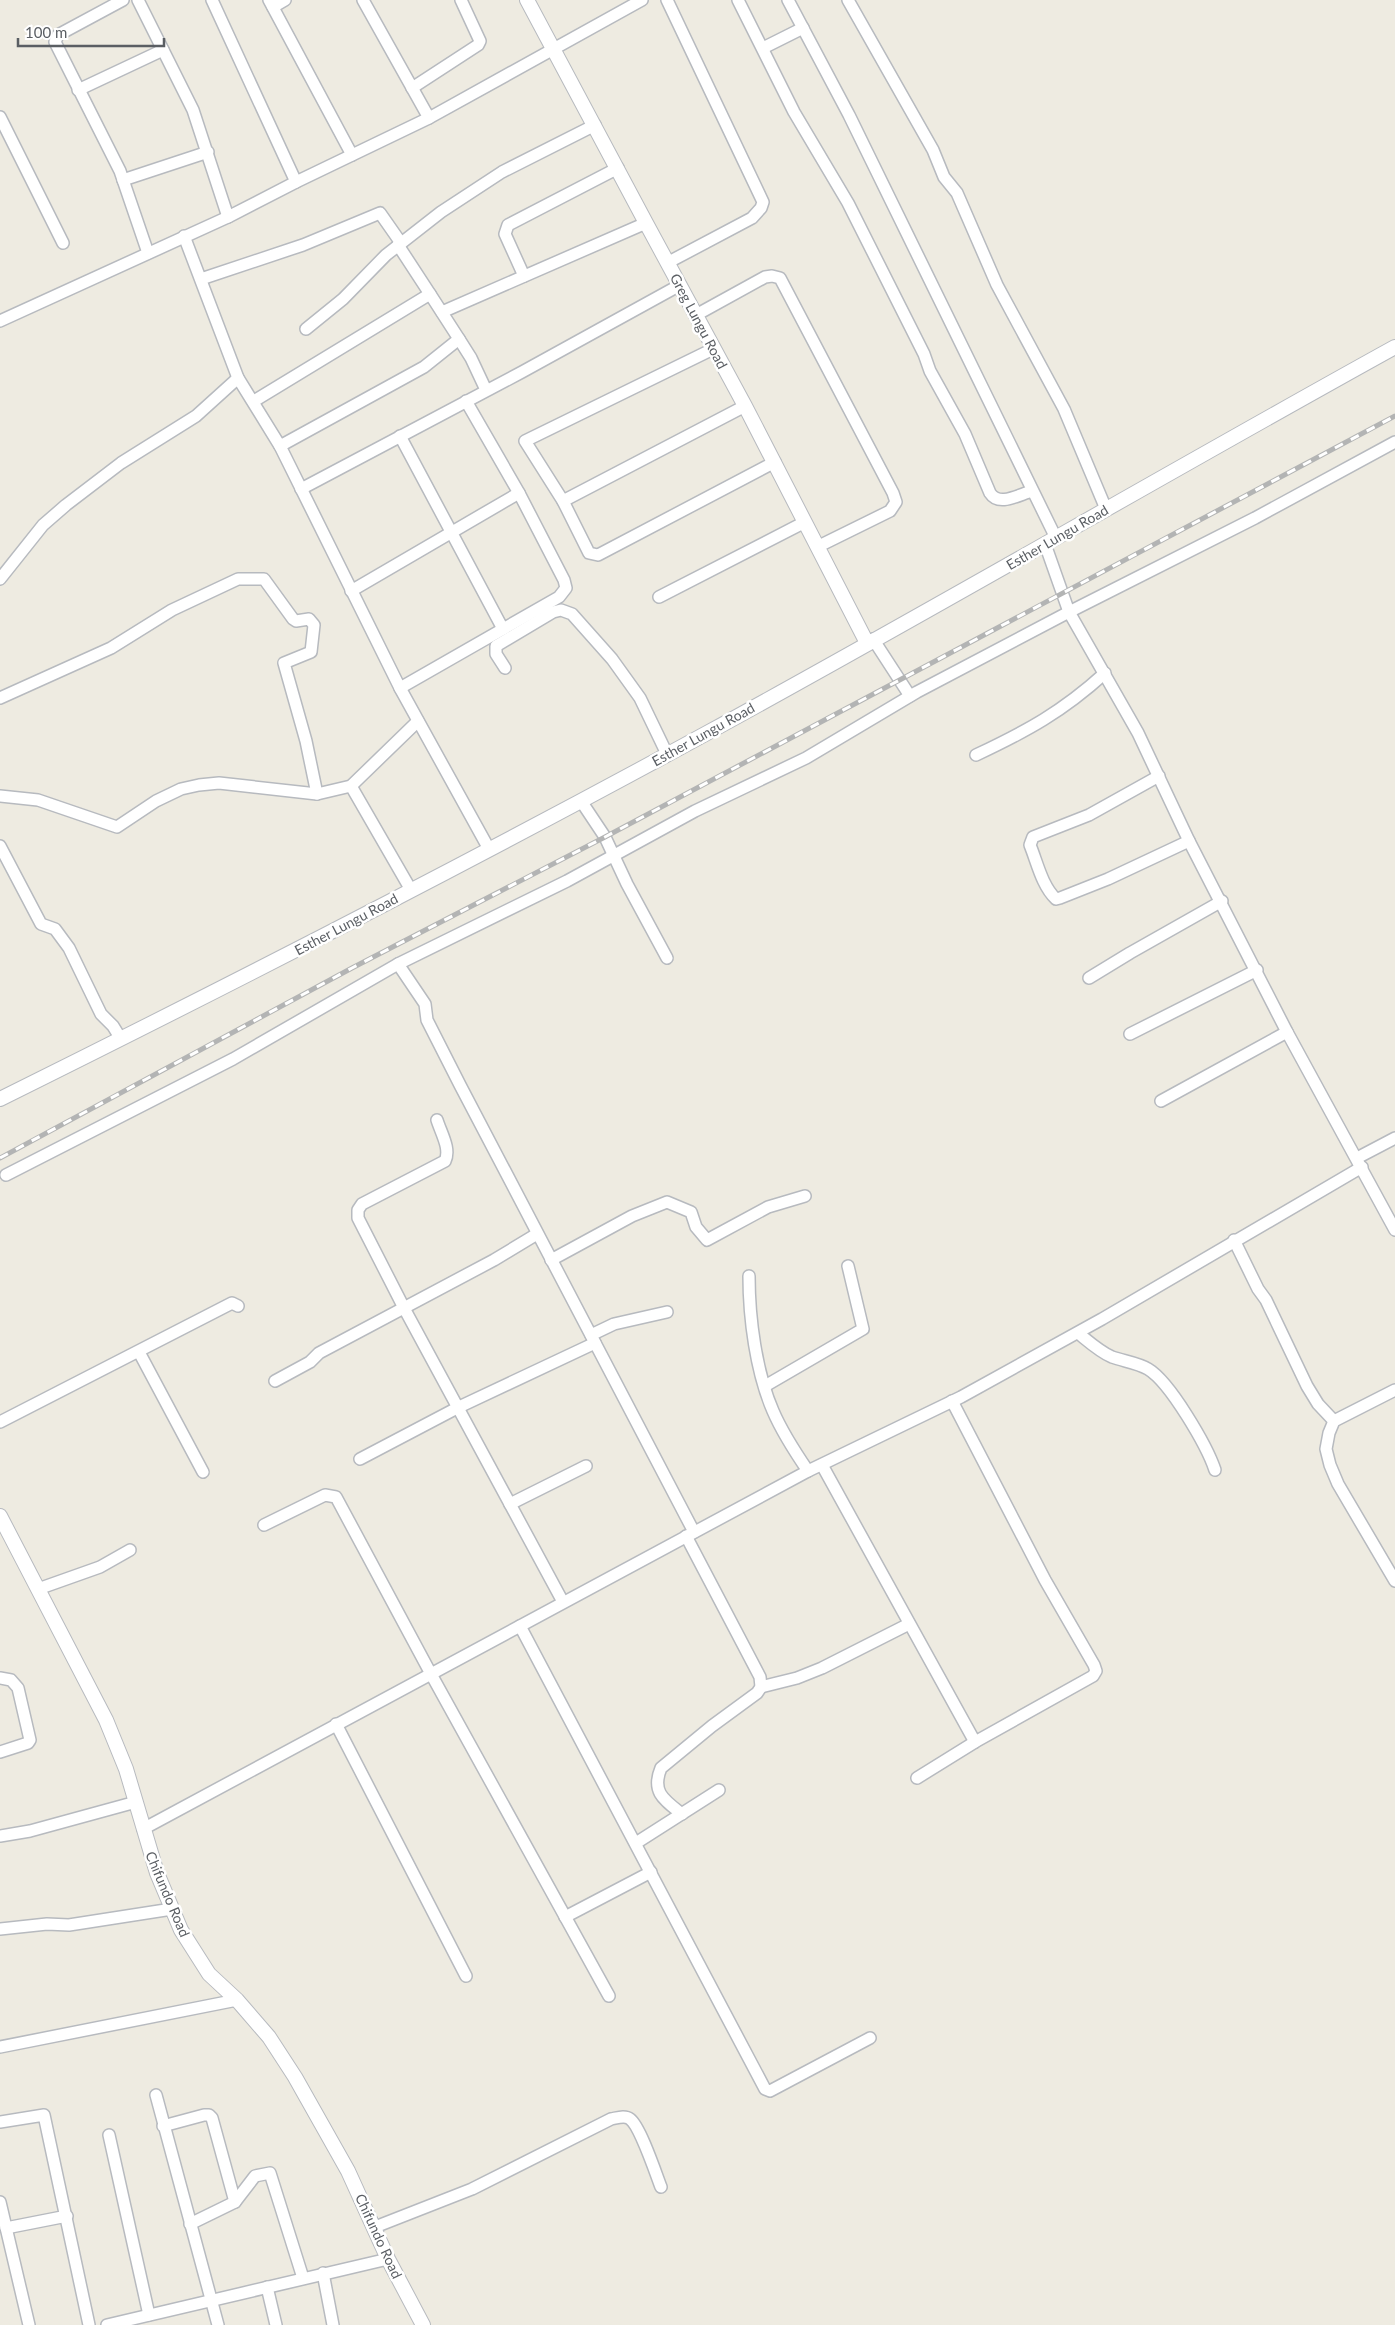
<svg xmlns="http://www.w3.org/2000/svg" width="1395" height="2325" font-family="Lato,sans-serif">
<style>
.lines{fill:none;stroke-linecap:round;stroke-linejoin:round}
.minor-casing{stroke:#b7babf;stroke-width:14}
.tertiary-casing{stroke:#b7babf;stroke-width:16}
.minor{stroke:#fff;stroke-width:11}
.tertiary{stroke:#fff;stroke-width:14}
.rail-casing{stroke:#b3b4b4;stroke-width:5}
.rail{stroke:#fff;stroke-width:3;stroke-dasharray:9;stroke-linecap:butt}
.labels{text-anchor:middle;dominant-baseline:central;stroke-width:5;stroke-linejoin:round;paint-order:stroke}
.street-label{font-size:14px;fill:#5a5e63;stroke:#fff}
</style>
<rect width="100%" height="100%" fill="#eeebe1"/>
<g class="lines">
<defs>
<g id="minor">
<path d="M123,0L58,35L55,42L120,171L148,253"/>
<path d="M138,0L193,110L228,217"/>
<path d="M212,0L296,182"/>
<path d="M269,0L352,155"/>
<path d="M363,0L429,118"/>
<path d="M667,0L763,202L761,208L752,218L667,263"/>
<path d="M738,0L794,112L848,203L924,354L930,371L965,434L990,493C999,507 1018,495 1032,491"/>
<path d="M788,0L849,115L1056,538"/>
<path d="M848,0L933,150L944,177L957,193L997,285L1064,409L1106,509"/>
<path d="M273,7L285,0"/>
<path d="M763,48L803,28"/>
<path d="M412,88L478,45L480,41L461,0"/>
<path d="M78,90L163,50"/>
<path d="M0,117L63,243"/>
<path d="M123,180L208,152"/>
<path d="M184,236L238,378L280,446L400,688L489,849"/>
<path d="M398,245L430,294"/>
<path d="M524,276L505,234L508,225L618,168"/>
<path d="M201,279L303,245L380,213L401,243"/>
<path d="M442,312L646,223"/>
<path d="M696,315L765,277L772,276L780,278L893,493L896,502L890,511L817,547"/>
<path d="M0,321L228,217L296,182L429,118L642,0"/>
<path d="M306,329L343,299L386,255L441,212L502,172L595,125"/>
<path d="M459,339L471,358L486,390"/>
<path d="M713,349L525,441L563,501L589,553L598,555L775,462"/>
<path d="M254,401L430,294L459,339L424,367L280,446"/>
<path d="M400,436L503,629"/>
<path d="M301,489L522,372L680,285"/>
<path d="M563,501L745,406"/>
<path d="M1045,544L1069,612L1138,733L1189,841L1287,1032L1395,1230"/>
<path d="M0,579L43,525L66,505L121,463L196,416L238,378"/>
<path d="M351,591L519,493"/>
<path d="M659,597L805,522"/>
<path d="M873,639L910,696"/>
<path d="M505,668L496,654V646L553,612L561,610L572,614L612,659L640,698L667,754"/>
<path d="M400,688L559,597L566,588L564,580L519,493L466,401"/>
<path d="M0,698L111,648L172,610L238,579H264L293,619L296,621L309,619L314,625L311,652L284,663L306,741L317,794"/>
<path d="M976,755C1027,731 1062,712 1105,673"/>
<path d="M1159,776L1089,815L1033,837L1030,845C1037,862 1042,886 1056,899L1060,898L1108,879L1189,841"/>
<path d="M351,786L411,890"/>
<path d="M0,796L38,800L117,827L156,801L181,789L199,785L219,783L317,794L351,786L418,721"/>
<path d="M581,801L605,837L627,884L667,958"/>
<path d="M0,846L41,924L55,929L69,948L101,1014L113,1026L121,1039"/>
<path d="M398,964L425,1004L427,1020L460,1085L694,1532"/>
<path d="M1089,978L1130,953L1222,901"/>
<path d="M1130,1034L1257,970"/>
<path d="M1161,1101L1287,1032"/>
<path d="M437,1120C441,1133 451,1149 445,1161L362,1204L358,1210V1218L404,1308L563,1602"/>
<path d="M1357,1158L1395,1138"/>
<path d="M6,1175L233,1059L398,964L567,881L695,811L806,758L917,692L1069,612L1255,518L1395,442"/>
<path d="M1234,1240L1258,1289L1266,1300L1307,1386L1318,1404L1334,1421"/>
<path d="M551,1260L632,1216L667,1202L691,1212L696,1227L707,1240L768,1207L805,1196"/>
<path d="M749,1276C749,1318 756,1372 773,1411C782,1432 795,1452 808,1471"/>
<path d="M1078,1333C1088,1341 1100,1352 1112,1357C1123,1361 1138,1363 1148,1369C1170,1382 1207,1446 1215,1470"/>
<path d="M591,1335L614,1324L667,1312"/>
<path d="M139,1352L203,1472"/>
<path d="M275,1381L310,1362L319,1353L494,1260L537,1234"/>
<path d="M765,1386L863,1329L848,1266"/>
<path d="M1395,1390L1334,1421L1329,1433L1326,1449L1330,1465L1338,1484L1395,1581"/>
<path d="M0,1422L232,1303L238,1306"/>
<path d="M360,1459L459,1407L595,1343"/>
<path d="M822,1465L975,1742"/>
<path d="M510,1504L586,1466"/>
<path d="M264,1525L325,1495L336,1497L431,1674L609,1996"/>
<path d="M38,1589L100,1567L130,1550"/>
<path d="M520,1626L765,2089L770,2091L870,2038"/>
<path d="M0,1678L11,1680L18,1688L30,1740L28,1743L0,1752"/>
<path d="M761,1687L797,1678L822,1668L909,1624"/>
<path d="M336,1724L466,1976"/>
<path d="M917,1778L975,1742L1093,1676L1096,1671L1094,1665L1045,1580L952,1401"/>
<path d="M682,1814C664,1800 651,1792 661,1768L712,1726L757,1693L761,1687L760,1677L686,1536"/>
<path d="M143,1829L808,1471L961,1397L1102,1319L1362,1167"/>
<path d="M0,1836L30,1831L136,1802"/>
<path d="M636,1843L719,1790"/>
<path d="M565,1917L651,1872"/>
<path d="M0,1929L47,1924L69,1925L172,1909"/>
<path d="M0,2047L237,2000"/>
<path d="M156,2095L218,2325"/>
<path d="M0,2122L44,2115L89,2325"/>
<path d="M163,2126L204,2115H209L212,2118L235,2202"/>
<path d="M109,2135L149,2315"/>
<path d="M0,2202L29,2325"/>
<path d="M190,2224L235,2202L255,2176L270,2173L303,2278"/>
<path d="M375,2227L472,2189L611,2119C617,2118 625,2115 630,2119C640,2126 656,2174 661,2187"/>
<path d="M6,2228L67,2216"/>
<path d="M323,2273L333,2325"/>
<path d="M267,2287L276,2325"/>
<path d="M107,2325L388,2259"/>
</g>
<g id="tertiary">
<path d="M527,0L646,223L745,406L867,643"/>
<path d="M0,1099C238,981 474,860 707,733C938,607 1165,474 1395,347"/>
<path d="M0,1516L106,1720L126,1769L157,1873L181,1930L209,1974L237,2000L269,2037L295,2077L348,2171L388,2259L423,2325"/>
</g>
</defs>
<use href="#minor" class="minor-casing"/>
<use href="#tertiary" class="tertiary-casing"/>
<use href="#minor" class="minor"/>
<use href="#tertiary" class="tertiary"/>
<defs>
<path id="rail" d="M0,1158L352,968L605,837L1395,416"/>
</defs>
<use href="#rail" class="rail-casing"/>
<use href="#rail" class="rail"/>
</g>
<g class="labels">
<g class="street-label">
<text transform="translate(699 321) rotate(62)">Greg Lungu Road</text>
<text transform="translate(1057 537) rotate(-30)">Esther Lungu Road</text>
<text transform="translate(703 734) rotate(-29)">Esther Lungu Road</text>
<text transform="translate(346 924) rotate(-28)">Esther Lungu Road</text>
<text transform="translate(168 1894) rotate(67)">Chifundo Road</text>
<text transform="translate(379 2236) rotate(65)">Chifundo Road</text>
</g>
</g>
<path d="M18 38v8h146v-8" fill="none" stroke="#5a5e63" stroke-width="2.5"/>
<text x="25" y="38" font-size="15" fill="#5a5e63" stroke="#ffffff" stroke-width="4" paint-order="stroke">100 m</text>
</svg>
